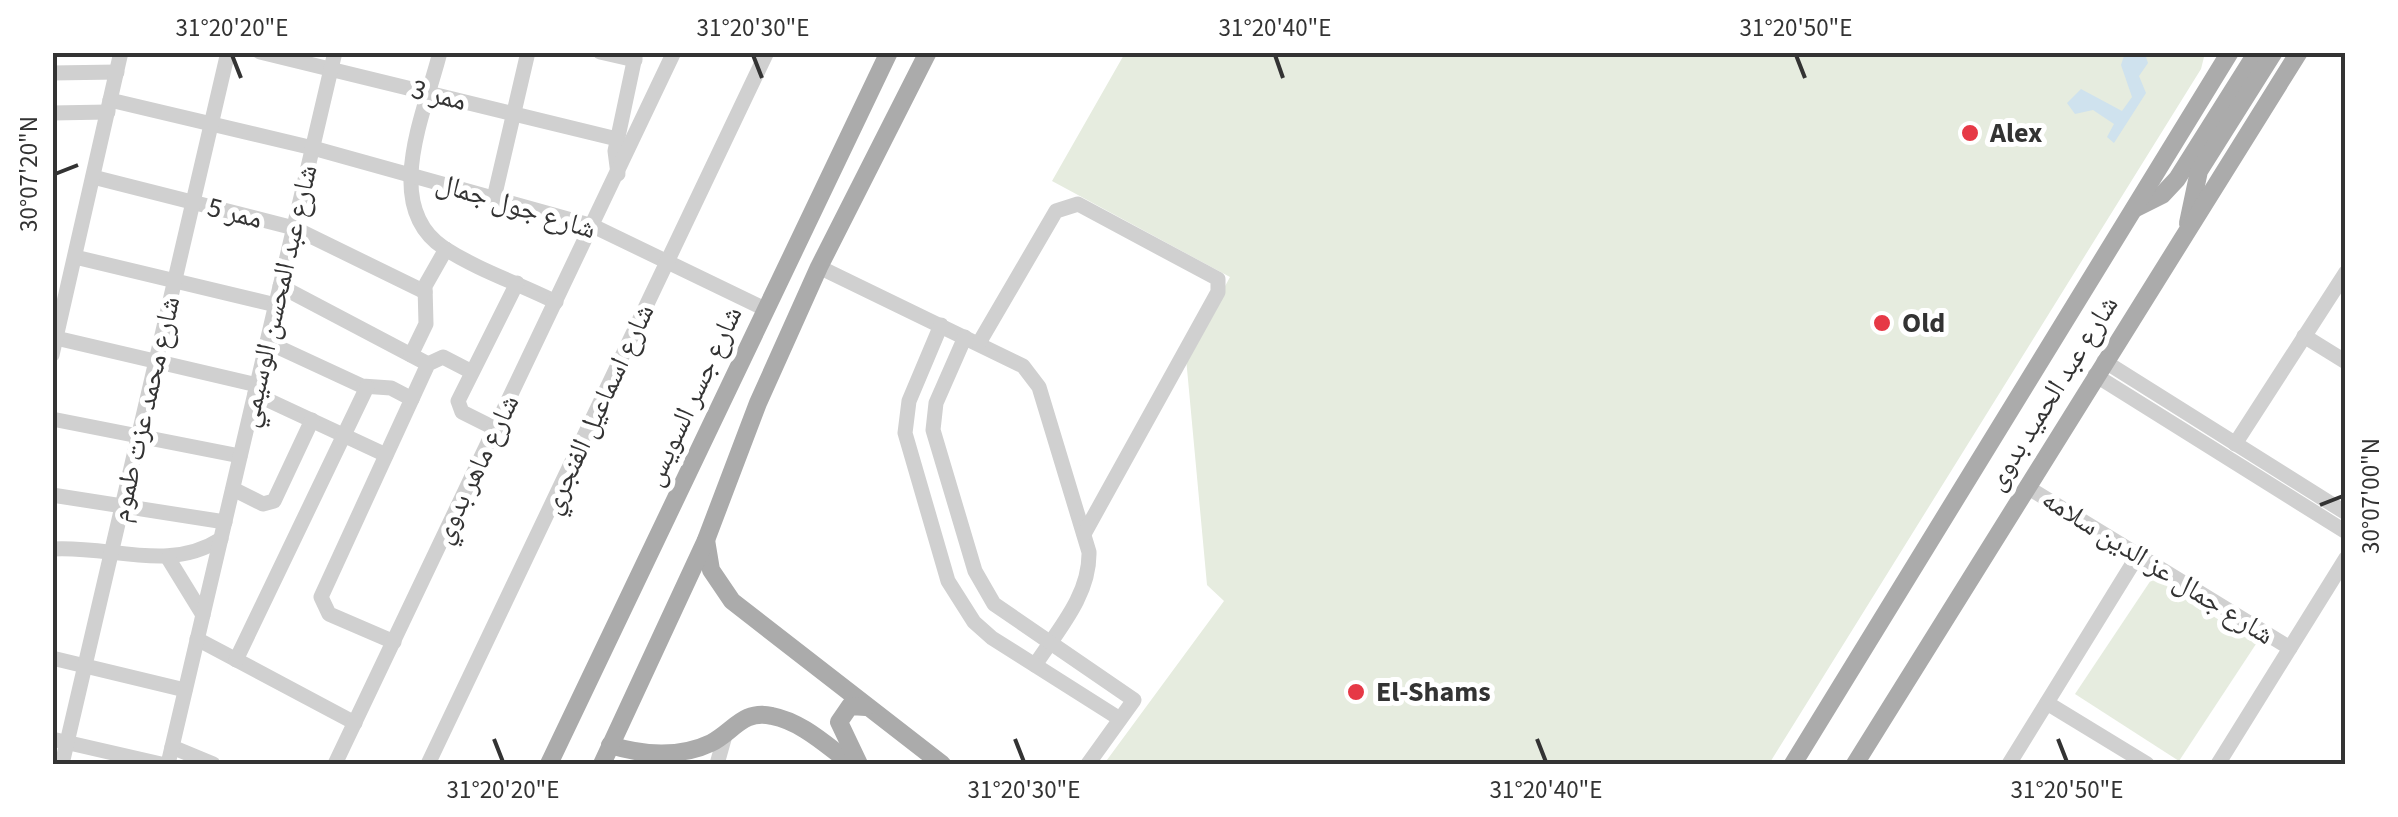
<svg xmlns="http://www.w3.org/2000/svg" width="2398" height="817" font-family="'Source Sans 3','Noto Naskh Arabic',sans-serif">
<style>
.green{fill:#e6ecdf}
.water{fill:#cfe2ee}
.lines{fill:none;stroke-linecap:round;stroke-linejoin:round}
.minor{stroke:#d0d0d0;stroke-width:15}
.major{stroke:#ababab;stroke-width:18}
.ticks{fill:none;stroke:#333;stroke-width:4}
.poi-dot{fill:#e63946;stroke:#fff;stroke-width:4}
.labels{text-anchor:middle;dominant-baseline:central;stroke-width:10;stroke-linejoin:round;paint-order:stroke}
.street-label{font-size:28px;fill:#333;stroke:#fff}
.poi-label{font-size:28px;font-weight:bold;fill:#333;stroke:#fff;text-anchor:start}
.neatline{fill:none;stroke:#333;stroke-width:4}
.ticks-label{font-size:25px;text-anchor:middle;fill:#333}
</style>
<rect width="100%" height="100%" fill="#fff"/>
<g class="green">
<path d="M1125,53L2205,52V53L2201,69L1769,764H1104L1224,601L1207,585L1186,358L1230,277L1052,181Z"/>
<path d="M2153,577L2256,644L2179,761L2075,694Z"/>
</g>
<path class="water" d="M2125,53L2145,54L2148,63L2139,76L2146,93L2114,143L2107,137L2114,124L2093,110L2075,114L2067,103L2081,89L2122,111L2132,97L2121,65Z"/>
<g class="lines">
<g class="minor">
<path d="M260,52L617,139"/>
<path d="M440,52C426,110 380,206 444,248C478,270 520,284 556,302"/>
<path d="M600,52L635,60"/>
<path d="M52,73L117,72"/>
<path d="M110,100L313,148L593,226L765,309"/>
<path d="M52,113L108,112"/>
<path d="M618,174L615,151L636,52"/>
<path d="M93,177L294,228L425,292"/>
<path d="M494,198L528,52"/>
<path d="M75,257L276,305"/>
<path d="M819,267L1023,366L1039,387L1089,552C1090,595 1058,630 1035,665"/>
<path d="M280,286L428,364"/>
<path d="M941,325L909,401L905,433L948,581L974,622L992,638L1120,719"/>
<path d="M2304,336L2346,362"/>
<path d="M965,337L936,403L933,430L975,571L994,604L1134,700L1088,764"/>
<path d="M56,338L257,385"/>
<path d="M267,342L362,386L391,388L412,399"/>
<path d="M979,343L1056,211L1078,204L1218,279V292L1084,534"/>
<path d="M52,355L121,52"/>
<path d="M411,355L426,324L425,286L446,249"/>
<path d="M2104,361L2346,513"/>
<path d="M2095,375L2346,532"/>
<path d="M255,394L386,455"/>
<path d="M52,419L240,456"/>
<path d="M496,429L462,412L458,401L517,283"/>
<path d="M2235,444L2346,272"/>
<path d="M2027,487L2290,648"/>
<path d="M233,489L263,504L274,501L312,420"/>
<path d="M52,495L225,522"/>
<path d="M52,549C111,545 168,573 221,539"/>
<path d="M168,558L203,615"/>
<path d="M197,639L355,723"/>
<path d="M394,642L329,614L321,597L428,364L443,357L472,372"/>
<path d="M52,658L185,690"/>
<path d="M236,660L367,387"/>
<path d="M2047,703L2147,764"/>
<path d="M52,739L161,764"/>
<path d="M172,747L213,764"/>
<path d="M62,764L228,52"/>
<path d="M168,764L335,52"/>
<path d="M335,764L674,52"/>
<path d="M428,764L767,52"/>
<path d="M717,764L726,732"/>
<path d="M2009,764L2138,555"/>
<path d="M2218,764L2346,558"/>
</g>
<g class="major">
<path d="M2134,209L2162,195L2177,179L2257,52"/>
<path d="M2188,223L2199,171L2274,52"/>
<path d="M706,540L711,570L732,601L942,764"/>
<path d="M610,745C642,755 680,758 711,743C733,732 743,709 772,716C803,722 828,747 852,764"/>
<path d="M549,764L889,52"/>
<path d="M602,764L706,540L758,403L819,267L928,52"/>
<path d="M859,764L839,722L850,706L866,707"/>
<path d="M1793,764L2230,52"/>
<path d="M1855,764L2299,52"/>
</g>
</g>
<path class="ticks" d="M232,55L241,78M753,55L762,78M1275,55L1283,78M1796,55L1805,78M55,174L78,165M2320,505L2343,496M494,739L503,762M1015,739L1024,762M1537,739L1546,762M2058,739L2067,762"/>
<g class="poi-dot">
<circle cx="1970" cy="133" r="10"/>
<circle cx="1882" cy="323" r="10"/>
<circle cx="1356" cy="692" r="10"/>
</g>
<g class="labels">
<g class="street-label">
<text transform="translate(439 95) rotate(14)">ممر 3</text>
<text transform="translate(516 206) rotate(17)">شارع جول جمال</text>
<text transform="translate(235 213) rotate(14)">ممر 5</text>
<text transform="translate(278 296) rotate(-77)">شارع عبد المحسن الوسيمي</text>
<text transform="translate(2052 393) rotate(-58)">شارع عبد الحميد بدوى</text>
<text transform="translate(693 396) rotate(-65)">شارع جسر السويس</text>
<text transform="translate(145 409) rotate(-77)">شارع محمد عزت طموم</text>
<text transform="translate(598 409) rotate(-65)">شارع اسماعيل الفنجري</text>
<text transform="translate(476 469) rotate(-64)">شارع ماهر بدوي</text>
<text transform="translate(2158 567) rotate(32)">شارع جمال عز الدين سلامه</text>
</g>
<g class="poi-label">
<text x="1990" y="133">Alex</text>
<text x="1902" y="323">Old</text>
<text x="1376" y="692">El-Shams</text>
</g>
</g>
<rect width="2398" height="817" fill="none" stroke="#ffffff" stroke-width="110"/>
<rect x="55" y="55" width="2288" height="707" class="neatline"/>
<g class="ticks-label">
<text x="232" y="36">31°20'20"E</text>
<text x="753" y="36">31°20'30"E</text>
<text x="1275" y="36">31°20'40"E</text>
<text x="1796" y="36">31°20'50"E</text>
<text transform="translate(28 174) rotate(-90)" y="9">30°07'20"N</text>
<text transform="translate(2370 496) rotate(-90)" y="9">30°07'00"N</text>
<text x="503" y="798">31°20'20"E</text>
<text x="1024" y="798">31°20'30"E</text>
<text x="1546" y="798">31°20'40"E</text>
<text x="2067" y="798">31°20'50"E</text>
</g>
</svg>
